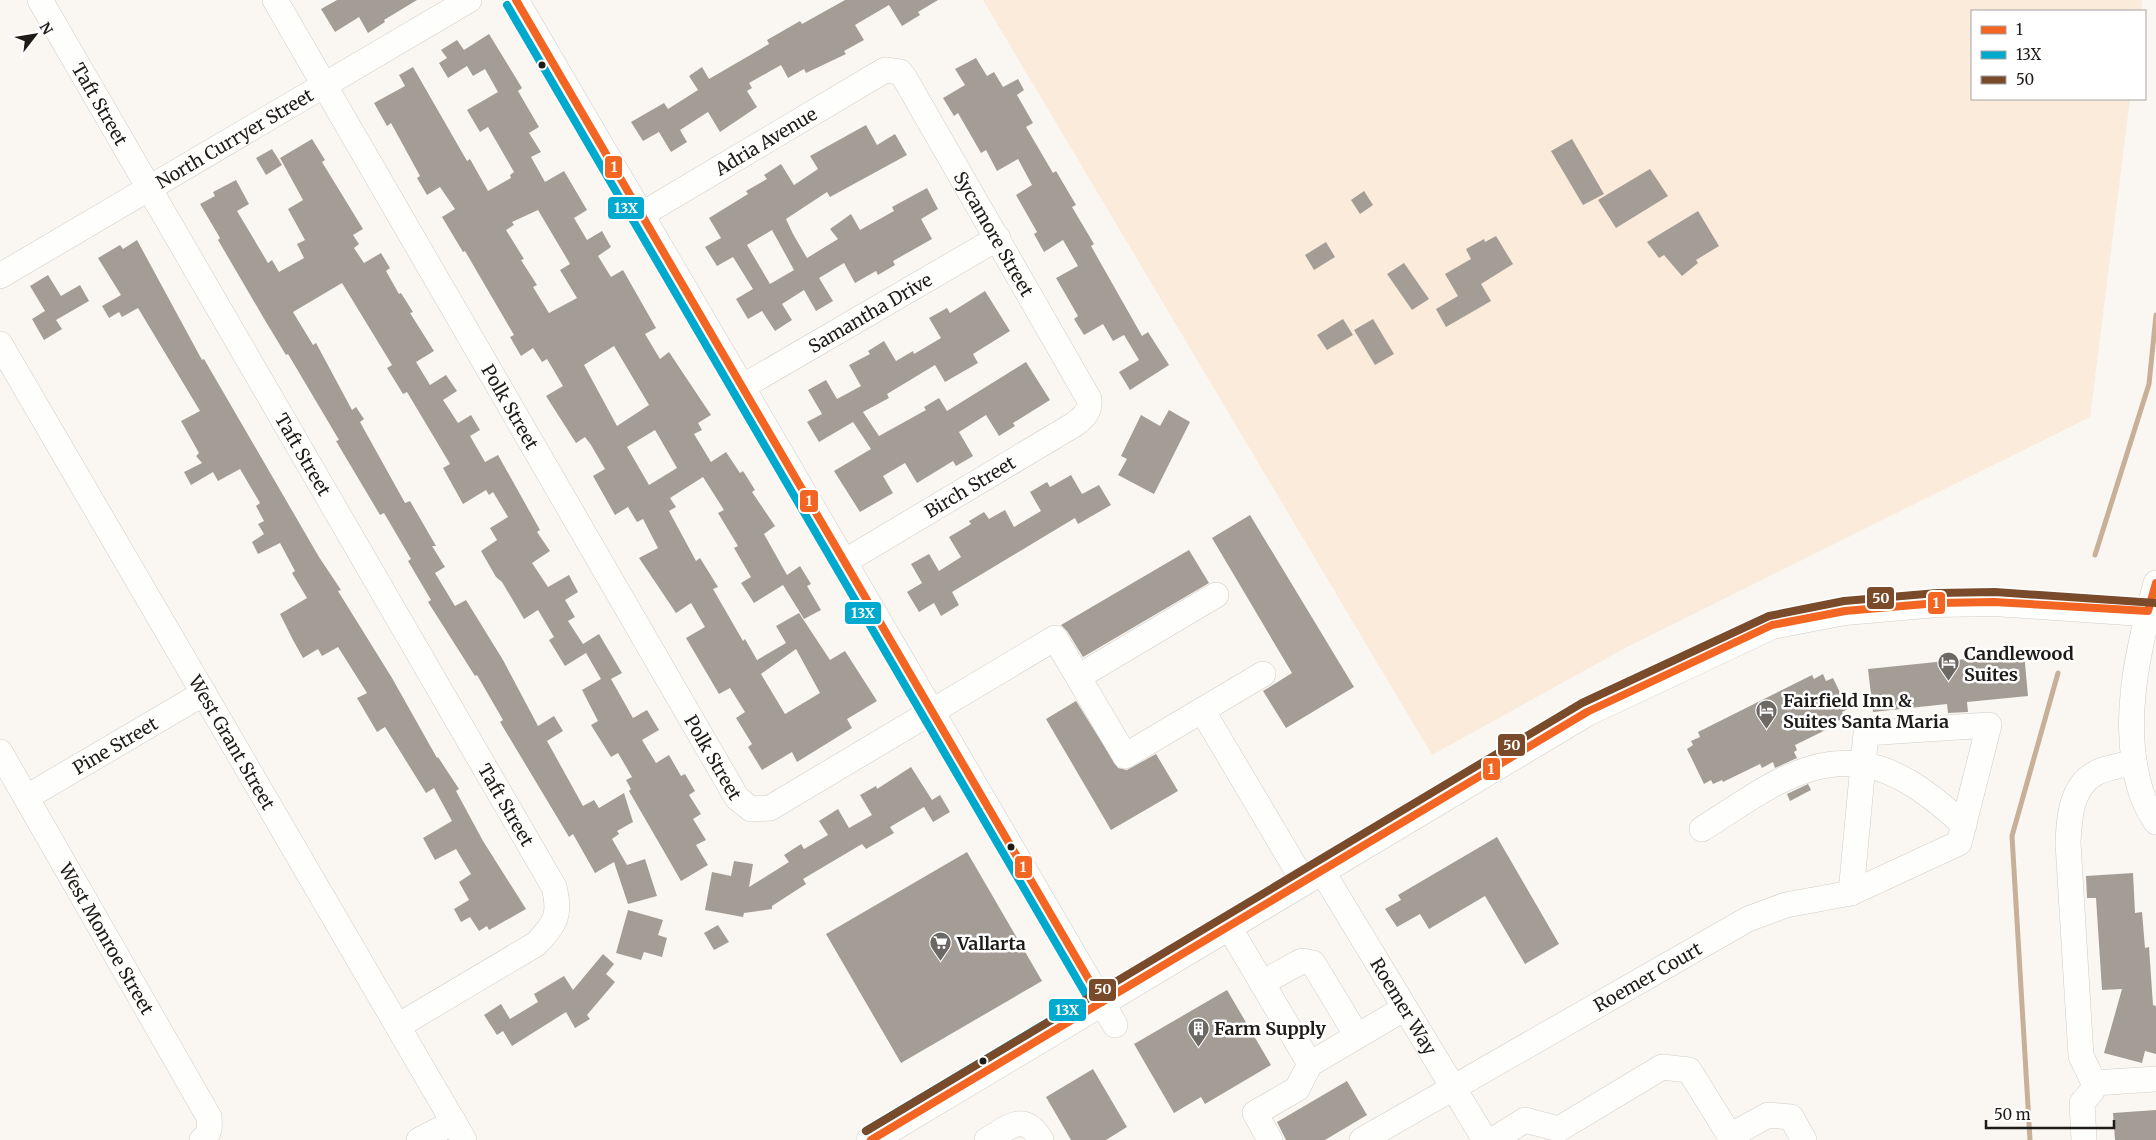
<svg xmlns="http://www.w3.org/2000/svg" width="2156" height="1140" font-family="Merriweather,serif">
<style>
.green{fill:#fbebdb}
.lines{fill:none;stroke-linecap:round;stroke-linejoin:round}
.stream{stroke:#c8b098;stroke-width:5}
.building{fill:#a49d96;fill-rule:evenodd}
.minor-casing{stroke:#d0cdc9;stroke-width:26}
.major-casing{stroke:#d0cdc9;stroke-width:29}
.minor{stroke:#fefefd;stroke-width:25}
.major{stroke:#fefefd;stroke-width:28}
.bus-1-casing{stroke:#fff;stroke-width:11}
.bus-2-casing{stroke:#fff;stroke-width:11}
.bus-3-casing{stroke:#fff;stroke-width:11}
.bus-1{stroke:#f26522;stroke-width:8}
.bus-2{stroke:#00a9ce;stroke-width:8}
.bus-3{stroke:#7a4b2a;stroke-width:8}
.bus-dot{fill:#1f1b18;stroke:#fff;stroke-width:2}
.labels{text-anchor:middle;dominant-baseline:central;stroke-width:5;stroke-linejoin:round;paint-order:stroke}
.street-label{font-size:18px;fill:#1f1b18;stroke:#fff}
.poi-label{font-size:18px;font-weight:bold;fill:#1f1b18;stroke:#fff;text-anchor:start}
.line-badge{stroke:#fff;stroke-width:2}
.badge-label{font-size:14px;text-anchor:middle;font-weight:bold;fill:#fff}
</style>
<rect width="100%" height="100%" fill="#faf7f2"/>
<path class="green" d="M983,0H2142L2141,11H1972V99H2130L2090,417L1627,647L1432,755Z"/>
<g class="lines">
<g class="stream">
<path d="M2095,555L2149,384L2156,315"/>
<path d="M2030,1140L2012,836L2058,673"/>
</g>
</g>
<g class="building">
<path d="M337,0H417L384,20L385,22L368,33L359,17L335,32L321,9Z"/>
<path d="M845,0H938L918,12L920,15L902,26L889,5L855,25L864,40L844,51L846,54L806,73L804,69L788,78L781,65L749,83L752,88L747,91L757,107L720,132L708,112L680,130L687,142L671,152L659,132L643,141L631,122L664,103L668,109L698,90L689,76L702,67L709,79L769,44L767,40L800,21L802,24Z"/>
<path d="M489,34L522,88L518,91L539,127L529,133L541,152L531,157L545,182L564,171L587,210L574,218L587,240L602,231L611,247L598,256L611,277L623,270L656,328L645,334L660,359L669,352L711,415L698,423L702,430L694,434L711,462L726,452L740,473L743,471L755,490L752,492L775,526L764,534L787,575L800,566L811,584L807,586L821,610L804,619L783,585L754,603L741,583L751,577L734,548L738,546L718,513L724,510L703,477L670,498L676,507L669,511L696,561L700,558L718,587L713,589L743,641L745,639L757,660L786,643L776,626L799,613L830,660L845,651L877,701L847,719L852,728L797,762L792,752L762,770L748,747L752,744L736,718L745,712L730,688L719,694L686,638L705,627L691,603L676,613L639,558L658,548L643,519L637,522L628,507L615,515L593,476L605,469L591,445L585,437L576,443L546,396L563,386L547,359L542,362L533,348L521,356L510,337L514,335L465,251L463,252L442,217L455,209L440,187L427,195L417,178L420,176L391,123L387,126L374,103L405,86L399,75L413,67L467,161L470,159L488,191L511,178L510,175L514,172L488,127L480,132L467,110L498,92L485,69L473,76L467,66L448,78L439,63L447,58L441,50L457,40L464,50ZM538,210L570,264L560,270L577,298L549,313L533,287L537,285L521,260L524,259L506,230L514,225L512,222ZM614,346L649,405L617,426L584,365ZM655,430L677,468L649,485L627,447ZM796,649L820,693L785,714L761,674Z"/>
<path d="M976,58L987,76L994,72L1003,87L1018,79L1024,90L1017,95L1033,123L1026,127L1053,173L1056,171L1076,205L1072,207L1094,244L1091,246L1142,336L1148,332L1169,365L1130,390L1119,372L1139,360L1124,335L1113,341L1103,324L1084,335L1074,319L1078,316L1056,278L1078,266L1063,240L1044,252L1034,234L1037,232L1016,195L1032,185L1018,159L997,171L986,150L981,153L958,113L954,116L943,98L965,85L955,69Z"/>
<path d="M866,125L877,145L895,134L907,155L830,197L827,192L786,219L793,234L807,258L838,239L830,229L851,214L860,230L894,211L892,207L927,188L938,209L921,219L932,239L893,261L895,265L878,275L876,271L855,283L844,263L819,278L833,301L816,311L804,290L782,304L792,320L775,331L762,311L748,319L736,299L753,289L733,257L717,266L705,247L721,238L709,218L748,194L746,191L767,179L764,175L781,164L794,185L818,169L810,156ZM772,230L794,270L770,284L747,245Z"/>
<path d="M312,139L325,160L322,162L363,229L353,235L359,244L354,248L364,263L381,253L390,268L386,271L399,294L401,293L413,312L410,313L434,351L416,362L430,385L446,375L457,391L443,400L458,423L471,415L480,430L470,436L485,462L498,455L540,530L537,532L550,551L532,563L548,587L569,575L578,592L565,600L575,617L568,621L583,644L599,634L622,673L611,679L633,718L647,710L659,730L642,740L656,763L669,755L681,776L685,774L695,791L689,795L701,814L693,819L706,840L696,845L708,865L681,881L629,791L631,789L626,780L632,777L618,753L611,757L591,725L598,721L582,690L601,679L586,653L565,666L549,640L554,637L538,610L524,619L502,582L496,577L481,551L497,540L490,528L508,517L493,492L489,495L486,490L463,504L443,468L450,464L407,392L403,394L387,368L392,365L342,283L293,312L313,345L316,343L352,410L356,407L364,419L360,422L405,503L410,501L436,546H432L445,567L435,573L455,606L466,600L503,660L538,726L554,716L563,731L547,741L583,806L594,800L599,808L624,793L633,822L617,831L619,834L612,839L627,865L645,859L657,896L628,904L614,862L595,873L573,834L569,837L500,722L503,720L477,675L475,676L428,602L431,600L408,561L411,559L384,513L380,515L336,441L339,440L288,354L286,355L266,322L218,240L220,238L200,204L215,196L213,192L236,180L249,204L237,211L268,263L272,260L279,272L304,258L297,244L305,240L288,209L303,200L280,158Z"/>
<path d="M1572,139L1604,194L1583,205L1551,151Z"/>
<path d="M272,149L282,165L266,175L256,158Z"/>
<path d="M1650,169L1668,196L1616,228L1598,200Z"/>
<path d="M1364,191L1373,205L1360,214L1351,200Z"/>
<path d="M1698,211L1719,246L1696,260L1698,263L1682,276L1664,255L1659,258L1647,242Z"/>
<path d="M1496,236L1513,264L1481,284L1491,301L1446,327L1436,309L1458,296L1445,274L1471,259L1466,249L1484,239L1485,242Z"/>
<path d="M137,240L202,360L204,359L319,557L341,590L338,591L392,678L437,758L438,757L459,789L456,791L483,841L526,909L489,930L487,926L479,931L470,917L461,922L454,909L469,900L459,882L471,874L456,849L435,860L423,838L452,821L434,788L426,793L385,727L377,732L357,698L367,693L338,647L322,656L318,649L303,658L293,640L280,614L307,598L292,573L295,571L280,543L258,554L252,542L264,534L258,524L264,521L256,506L260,503L240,469L218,481L213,472L191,485L184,472L202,463L196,456L199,453L181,421L200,411L138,308L122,317L119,312L109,318L102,306L121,295L98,258L120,245L123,249Z"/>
<path d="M1326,242L1335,257L1314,270L1305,255Z"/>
<path d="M1404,263L1429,299L1412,310L1387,274Z"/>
<path d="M48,275L61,296L80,285L89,301L56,320L62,329L44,340L32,319L45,311L30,286Z"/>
<path d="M985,291L1010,331L973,354L978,363L945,382L935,365L887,394L889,398L863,412L879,436L926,410L924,407L939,398L947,411L1026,362L1050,400L1013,423L1015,426L999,436L986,415L959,432L973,456L956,466L953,461L917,483L905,463L883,476L893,493L860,512L834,471L871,449L853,422L819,442L807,422L822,414L808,390L826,380L837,399L861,386L849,365L870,354L868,351L884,341L896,361L913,351L914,354L941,338L929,318L947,308L950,313Z"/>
<path d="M1343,319L1353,335L1327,350L1317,335Z"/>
<path d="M1373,319L1394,354L1375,365L1354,330Z"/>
<path d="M1169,410L1190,422L1154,494L1118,475L1127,459L1121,456L1141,415L1160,426Z"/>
<path d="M1071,475L1082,494L1099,485L1111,505L1078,524L1075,518L952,592L959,605L941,616L934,603L919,612L907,592L922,583L911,564L929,554L939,571L961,557L949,537L971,524L969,521L984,512L989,519L1005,510L1014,527L1041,511L1030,492L1047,482L1050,487Z"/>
<path d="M1250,515L1354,687L1286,728L1263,691L1292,673L1212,538Z"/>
<path d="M1189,550L1209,583L1083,657L1067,631L1061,625Z"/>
<path d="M2024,653L2028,696L1967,702L1968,712L1948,713L1947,704L1873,712L1868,669Z"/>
<path d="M1823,674L1826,681L1833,678L1848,709L1842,712L1845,718L1835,722L1836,725L1795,745L1797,750L1794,752L1797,758L1775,768L1773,762L1762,768L1760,764L1723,782L1722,780L1713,784L1711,780L1704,784L1687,749L1693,745L1691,741L1700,737L1698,732L1812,675L1814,679Z"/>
<path d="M1076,701L1118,768L1127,770L1156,754L1178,791L1111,830L1046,719Z"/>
<path d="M911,767L932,800L940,795L950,812L933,822L924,807L890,827L894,833L866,849L862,844L803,879L806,884L772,906V909L744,913L743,917L705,910L712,872L731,876L734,861L753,864L749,887L789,862L784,855L801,844L804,849L828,835L819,821L838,809L849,828L872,815L860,795L876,786L877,789Z"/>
<path d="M1808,784L1811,790L1790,801L1787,794Z"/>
<path d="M1497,837L1559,944L1525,964L1485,896L1429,929L1420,914L1397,927L1385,909L1401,900L1398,895Z"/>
<path d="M967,852L1042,981L901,1063L826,934Z"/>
<path d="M2133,873L2135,913L2142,912L2145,948L2149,947L2153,1005L2156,1006V1054L2145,1051L2142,1063L2104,1053L2122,989L2102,990L2096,898H2087L2086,876Z"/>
<path d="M628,910L663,920L658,935L667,938L662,957L644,952L641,960L616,953Z"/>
<path d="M718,925L729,942L714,950L704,933Z"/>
<path d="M603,954L614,964L606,974L615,982L587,1015L590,1019L575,1028L566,1012L512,1046L503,1031L497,1035L484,1015L501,1004L510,1019L538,1002L534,994L564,976L573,990Z"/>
<path d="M1227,990L1271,1065L1205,1104L1201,1097L1174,1113L1134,1044Z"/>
<path d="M1093,1069L1127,1127L1106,1140H1071L1046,1097Z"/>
<path d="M1347,1081L1367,1115L1325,1140H1286L1277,1122Z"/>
<path d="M2156,1110V1140H2115L2113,1113Z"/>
</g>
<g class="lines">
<defs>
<g id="minor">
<path id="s1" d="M40,0L554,887C561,915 556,923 536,944L398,1026"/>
<path id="s2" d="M275,0L737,798L751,809L770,808L1055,638L1125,756L1263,674"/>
<path d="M516,0L1115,1025"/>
<path id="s3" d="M641,215L885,70L900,72L904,77L1089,399C1090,412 1085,416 1075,424L844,562"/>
<path id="s4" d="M0,276L469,0"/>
<path id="s5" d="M0,344L464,1140"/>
<path id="s6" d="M742,387L998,238"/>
<path d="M2156,583C2138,651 2119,725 2142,795C2145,804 2151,814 2156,822"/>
<path d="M1078,677L1216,595"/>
<path d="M1202,710L1304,882"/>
<path id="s7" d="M0,752L209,1117C210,1127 210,1134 202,1140"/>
<path id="s8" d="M27,797L204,693"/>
<path d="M1702,829C1726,814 1751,796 1776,783C1855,741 1905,771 1964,825"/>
<path id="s9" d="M1322,871L1485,1140"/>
<path d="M1229,927L1310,1064"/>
<path d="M1262,983L1302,961L1313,963L1357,1036"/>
<path d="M2094,1083L2156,1079"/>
<path d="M1730,1136L1768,1115L1791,1117L1804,1140"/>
<path d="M419,1140L454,1122"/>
<path d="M987,1140C1010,1127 1024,1111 1041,1140"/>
<path d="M1270,1140L1255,1113L1297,1089L1310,1064L1405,1008"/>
<path id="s10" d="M1362,1140L1748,919L1786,905L1851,893L1959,843L1989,725L1866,733L1851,893"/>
<path d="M1493,1140L1525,1120L1559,1129L1662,1067L1689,1070L1730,1136V1140"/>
<path d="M2084,1140L2082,1103L2092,1091L2094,1083L2081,1056L2068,843C2069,818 2071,786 2096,773C2107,767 2122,766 2134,762"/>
</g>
<path id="major" d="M871,1140L1587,712L1772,625L1845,611L1937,603L1994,602L2156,613"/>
</defs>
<use href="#minor" class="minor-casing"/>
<use href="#major" class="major-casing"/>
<use href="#minor" class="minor"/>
<use href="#major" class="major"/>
<defs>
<g id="bus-1">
<path d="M516,0L1102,1002"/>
<path d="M871,1140L1587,712L1772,625L1845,611L1937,603L1994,602L2148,611L2156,583"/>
</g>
<path id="bus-2" d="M507,5L1088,998L866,1131"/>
<path id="bus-3" d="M866,1131L1582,703L1769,616L1844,601L1937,593L1995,592L2156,603"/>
</defs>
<use href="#bus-1" class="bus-1-casing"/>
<use href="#bus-2" class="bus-2-casing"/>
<use href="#bus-3" class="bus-3-casing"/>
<use href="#bus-1" class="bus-1"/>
<use href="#bus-2" class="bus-2"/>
<use href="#bus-3" class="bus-3"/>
</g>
<defs>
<symbol id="hotel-pin" viewBox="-11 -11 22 30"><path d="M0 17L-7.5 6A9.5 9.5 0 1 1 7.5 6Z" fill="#6c6864" stroke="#fff"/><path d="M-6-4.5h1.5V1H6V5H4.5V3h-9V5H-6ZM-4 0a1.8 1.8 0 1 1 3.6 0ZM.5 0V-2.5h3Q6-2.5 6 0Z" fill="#fff"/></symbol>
<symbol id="supermarket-pin" viewBox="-11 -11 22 30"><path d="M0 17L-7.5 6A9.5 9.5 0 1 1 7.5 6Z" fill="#6c6864" stroke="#fff"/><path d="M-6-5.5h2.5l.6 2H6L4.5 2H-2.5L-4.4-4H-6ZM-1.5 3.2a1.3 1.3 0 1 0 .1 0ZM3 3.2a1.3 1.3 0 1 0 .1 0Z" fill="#fff"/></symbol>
<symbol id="building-pin" viewBox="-11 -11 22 30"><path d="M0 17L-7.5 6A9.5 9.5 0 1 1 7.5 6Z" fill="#6c6864" stroke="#fff"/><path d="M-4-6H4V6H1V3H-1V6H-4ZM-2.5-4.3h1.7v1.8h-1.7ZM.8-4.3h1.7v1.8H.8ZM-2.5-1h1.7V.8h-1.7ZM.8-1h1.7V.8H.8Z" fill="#fff"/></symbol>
</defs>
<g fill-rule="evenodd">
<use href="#hotel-pin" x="1936" y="650" width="25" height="34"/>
<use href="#hotel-pin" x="1754" y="698" width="25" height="34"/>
<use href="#supermarket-pin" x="928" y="930" width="25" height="34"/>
<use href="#building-pin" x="1186" y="1016" width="25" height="34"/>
</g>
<g class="bus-dot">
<circle cx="542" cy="65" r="4.5"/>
<circle cx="1011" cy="847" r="4.5"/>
<circle cx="983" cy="1061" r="4.5"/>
</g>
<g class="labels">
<g class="street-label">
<text stroke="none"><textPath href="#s1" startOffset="120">Taft Street</textPath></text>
<text stroke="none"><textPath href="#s4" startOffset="272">North Curryer Street</textPath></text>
<text stroke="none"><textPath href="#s3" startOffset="145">Adria Avenue</textPath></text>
<text stroke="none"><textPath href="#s3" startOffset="486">Sycamore Street</textPath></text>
<text stroke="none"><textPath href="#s6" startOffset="148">Samantha Drive</textPath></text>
<text stroke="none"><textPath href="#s2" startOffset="470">Polk Street</textPath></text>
<text stroke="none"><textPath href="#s1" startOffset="525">Taft Street</textPath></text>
<text transform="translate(970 487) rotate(-31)">Birch Street</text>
<text stroke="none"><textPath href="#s5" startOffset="461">West Grant Street</textPath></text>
<text stroke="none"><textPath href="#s8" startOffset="102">Pine Street</textPath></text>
<text stroke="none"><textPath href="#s2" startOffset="875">Polk Street</textPath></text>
<text stroke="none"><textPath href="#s1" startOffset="930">Taft Street</textPath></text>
<text stroke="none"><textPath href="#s7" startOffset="215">West Monroe Street</textPath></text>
<text stroke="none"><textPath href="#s10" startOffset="329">Roemer Court</textPath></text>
<text stroke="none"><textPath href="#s9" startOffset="158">Roemer Way</textPath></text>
</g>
<g class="poi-label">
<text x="1964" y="653">Candlewood<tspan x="1964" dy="21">Suites</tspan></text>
<text x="1783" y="700">Fairfield Inn &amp;<tspan x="1783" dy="21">Suites Santa Maria</tspan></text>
<text x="957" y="943">Vallarta</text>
<text x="1214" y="1028">Farm Supply</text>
</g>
</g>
<g class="line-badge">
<rect x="604" y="155" width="19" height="24" rx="5" fill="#f26522"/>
<rect x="607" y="196" width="38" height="24" rx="5" fill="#00a9ce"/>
<rect x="799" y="489" width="20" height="24" rx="5" fill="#f26522"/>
<rect x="1866" y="586" width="29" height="24" rx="5" fill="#7a4b2a"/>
<rect x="1927" y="591" width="19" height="24" rx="5" fill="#f26522"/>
<rect x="844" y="601" width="38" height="24" rx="5" fill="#00a9ce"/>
<rect x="1497" y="733" width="29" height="24" rx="5" fill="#7a4b2a"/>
<rect x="1482" y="757" width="19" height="24" rx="5" fill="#f26522"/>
<rect x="1014" y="855" width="19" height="24" rx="5" fill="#f26522"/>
<rect x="1088" y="978" width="29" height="24" rx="5" fill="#7a4b2a"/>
<rect x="1048" y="998" width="39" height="24" rx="5" fill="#00a9ce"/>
</g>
<g class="badge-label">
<text x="614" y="172">1</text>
<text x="626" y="213">13X</text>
<text x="809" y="506">1</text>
<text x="1881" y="603">50</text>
<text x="1936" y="608">1</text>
<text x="863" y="618">13X</text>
<text x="1512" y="750">50</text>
<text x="1491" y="774">1</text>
<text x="1023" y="872">1</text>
<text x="1103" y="994">50</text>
<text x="1067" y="1015">13X</text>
</g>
<rect x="1971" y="10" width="175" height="90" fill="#ffffff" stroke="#a5a4a3"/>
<rect x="1981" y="26" width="25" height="8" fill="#f26522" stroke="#a5a4a3"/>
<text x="2016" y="35" font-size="15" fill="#1f1b18">1</text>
<rect x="1981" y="51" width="25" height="8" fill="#00a9ce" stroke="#a5a4a3"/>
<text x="2016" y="60" font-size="15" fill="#1f1b18">13X</text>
<rect x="1981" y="76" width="25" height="8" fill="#7a4b2a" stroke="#a5a4a3"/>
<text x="2016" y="85" font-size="15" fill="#1f1b18">50</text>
<g transform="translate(35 35) rotate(59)" stroke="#ffffff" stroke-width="4" paint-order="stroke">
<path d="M0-4L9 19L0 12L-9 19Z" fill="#1f1b18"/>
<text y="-8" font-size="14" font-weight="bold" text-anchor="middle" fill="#1f1b18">N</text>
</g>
<path d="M1986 1120v8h128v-8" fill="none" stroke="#1f1b18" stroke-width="2.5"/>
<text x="1994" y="1120" font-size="15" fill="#1f1b18" stroke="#ffffff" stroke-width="4" paint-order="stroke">50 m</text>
</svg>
